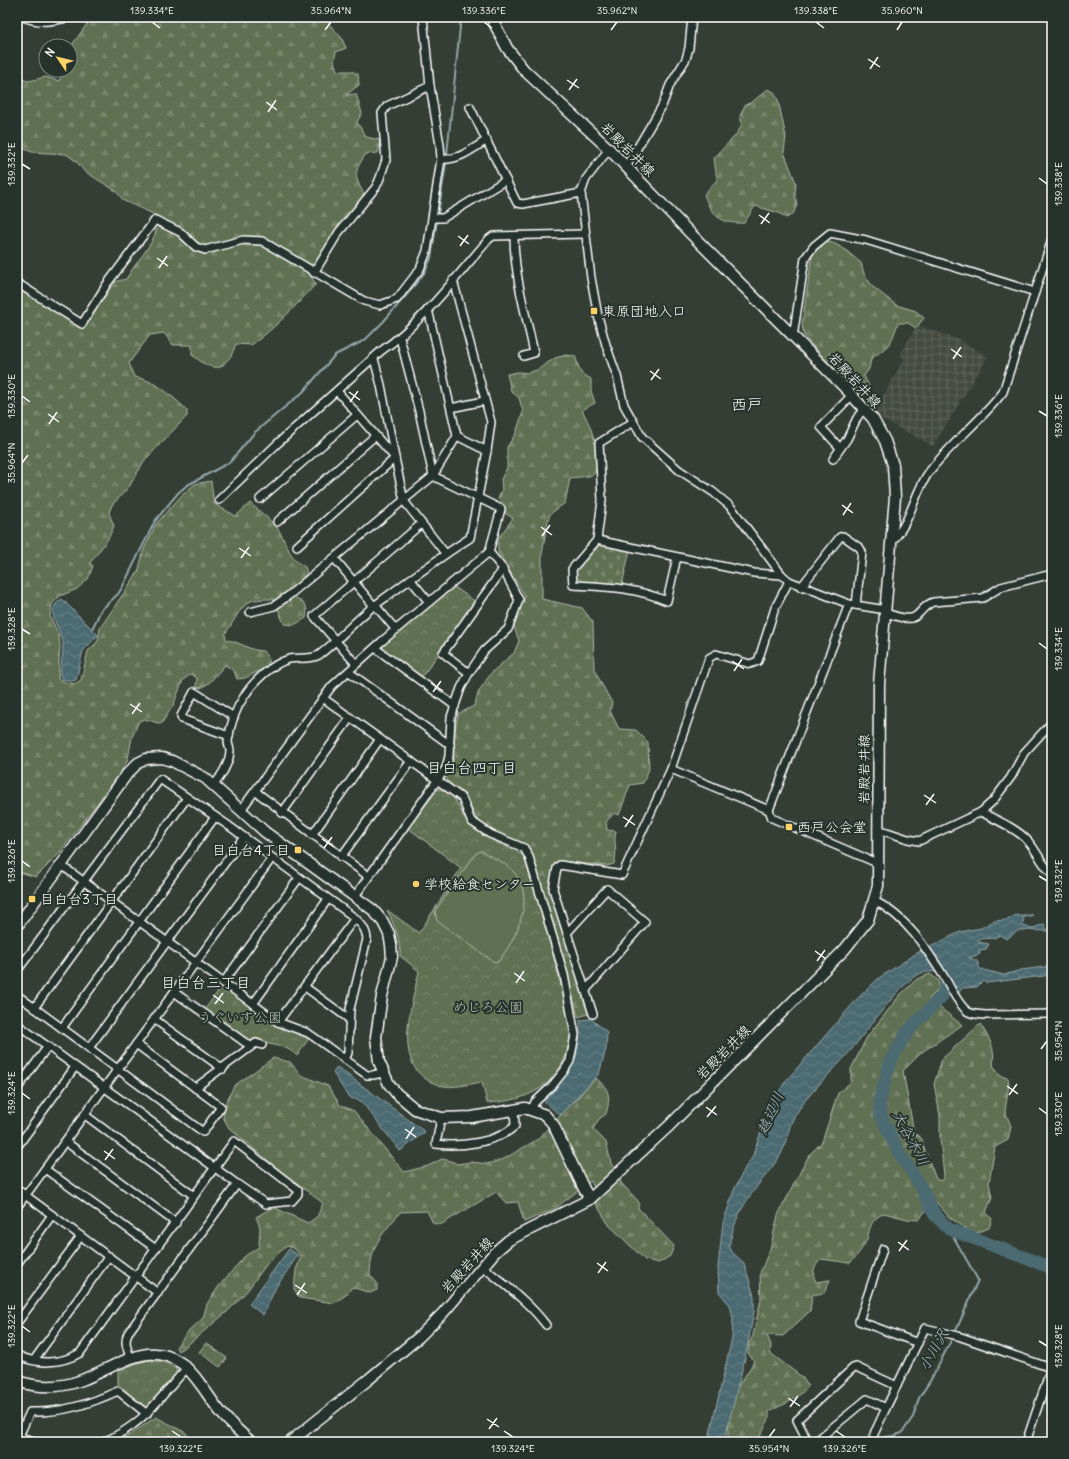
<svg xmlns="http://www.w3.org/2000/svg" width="1069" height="1459" font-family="Delius,'Klee One',sans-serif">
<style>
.industrial{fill:url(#industrial-grid)}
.forest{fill:url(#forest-firs);stroke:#b0b8a9}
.cemetery{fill:url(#cemetery-stones);stroke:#b0b8a9}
.park{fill:url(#park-crowns);stroke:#b0b8a9}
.pitch{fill:#617153;stroke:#b0b8a9}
.water{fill:url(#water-waves);stroke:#94a6aa}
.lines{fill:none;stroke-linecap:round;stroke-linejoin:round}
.stream{stroke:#94a6aa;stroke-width:2}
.river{stroke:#4c6b72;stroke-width:13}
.street-casing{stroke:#fff;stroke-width:10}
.secondary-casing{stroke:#fff;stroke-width:13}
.street{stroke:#26332d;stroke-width:7}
.secondary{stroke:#26332d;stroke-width:10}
.ticks{fill:none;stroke:#fff;stroke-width:1.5}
.poi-dot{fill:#ffd166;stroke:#26332d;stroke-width:1.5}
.labels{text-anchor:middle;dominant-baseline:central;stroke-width:4;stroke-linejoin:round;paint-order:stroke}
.street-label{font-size:14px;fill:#fff;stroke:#26332d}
.poi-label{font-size:14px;fill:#fff;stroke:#26332d;text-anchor:start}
.park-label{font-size:14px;fill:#b8bfb2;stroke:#26332d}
.neighbourhood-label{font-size:15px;fill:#fff;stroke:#26332d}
.water-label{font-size:15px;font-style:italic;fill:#aebcc0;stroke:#26332d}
.quarter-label{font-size:16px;fill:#fff;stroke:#26332d}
.neatline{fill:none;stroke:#fff;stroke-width:1.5}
.ticks-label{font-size:10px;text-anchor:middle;fill:#fff}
</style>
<defs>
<pattern id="industrial-grid" width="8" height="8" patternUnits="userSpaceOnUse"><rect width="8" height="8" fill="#444b3f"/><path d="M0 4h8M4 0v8" fill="none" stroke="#60665c"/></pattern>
<pattern id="forest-firs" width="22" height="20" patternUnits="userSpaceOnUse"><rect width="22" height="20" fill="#617153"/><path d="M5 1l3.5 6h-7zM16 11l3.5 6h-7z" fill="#79866d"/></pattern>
<pattern id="cemetery-stones" width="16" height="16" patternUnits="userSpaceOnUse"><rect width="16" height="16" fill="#617153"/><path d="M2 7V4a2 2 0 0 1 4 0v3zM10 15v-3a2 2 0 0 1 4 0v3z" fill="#79866d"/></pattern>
<pattern id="park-crowns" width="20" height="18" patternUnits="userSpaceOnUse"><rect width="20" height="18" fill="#617153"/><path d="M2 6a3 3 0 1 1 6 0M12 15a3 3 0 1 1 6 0" fill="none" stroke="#79866d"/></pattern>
<pattern id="water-waves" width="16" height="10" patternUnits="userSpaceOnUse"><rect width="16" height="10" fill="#4c6b72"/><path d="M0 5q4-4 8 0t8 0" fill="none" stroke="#678187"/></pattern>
</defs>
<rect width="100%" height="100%" fill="#343e35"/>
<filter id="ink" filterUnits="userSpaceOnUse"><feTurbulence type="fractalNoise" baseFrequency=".025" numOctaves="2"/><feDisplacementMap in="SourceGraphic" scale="8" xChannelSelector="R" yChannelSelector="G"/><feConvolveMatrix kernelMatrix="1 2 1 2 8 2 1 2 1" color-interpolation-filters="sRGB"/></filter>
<g filter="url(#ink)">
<path class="industrial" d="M917,325L958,339L988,357L933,446L880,418L876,409L904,359L901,356V353Z"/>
<g class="forest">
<path d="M92,17H330L329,24L341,37L346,48L336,52L334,61L337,71H351L358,74L359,85L346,95L356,94L362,113L357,122L366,137L380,140L378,153L366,154C353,173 354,176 365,196L310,275L316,284C295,306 276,328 251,345L236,344L231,356L221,367C208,369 202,362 192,355V345H173L164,333L150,335L129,363L134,377C155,380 171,395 187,410V416L144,461L129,487L112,505L109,513L114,526L108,539L90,563L93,566L88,579L77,589L60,596L52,604L50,616L59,636L60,646L58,679L65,682L75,684L81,680L88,651L98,641L100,628L138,572L144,549L156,524L181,496L195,484L211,481L214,504L236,516L250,503C259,511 271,520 278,529C287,543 289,559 305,567L307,573L293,589L296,598C307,604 308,607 306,618L294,625L284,624L274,599C268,599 260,599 254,600C241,603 233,624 225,634L226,640C240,641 249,651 263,651L269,659L267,667L245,678L237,679L234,671L225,665L209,683L201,688L196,687L197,678L191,674L183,680L173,706L161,724L145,719L139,721L132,737L128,759L121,772L57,856L36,877L23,873H17V286L80,328L91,316L114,282L126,279C140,256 155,245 160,217L124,201L116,191L84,171L76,161L66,154L32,152L17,146V78L29,81L46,77L59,81L64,70H70V54L72,45Z"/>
<path d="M768,89L774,92L778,100L786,137L784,152L796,183L795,194L797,205L793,214L786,218L779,213L755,206L744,223C721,224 711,216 704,194L717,180L714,158L736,135L742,124L740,116L745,105L752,102Z"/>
<path d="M829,242C842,245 851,255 861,263L864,274L873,287L896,305L916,311L924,318L916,328L908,323H898C890,347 890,344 871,359L869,369L864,376L869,386L867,392L860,397L804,336L802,325L812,255L820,247Z"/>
<path d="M566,355L575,356L581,373L591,379V391L595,403L582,410C592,428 601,453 595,473L589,476L570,478L565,503L550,514L547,525L542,554V599L582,608L593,622L594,667L599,679L612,703L610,711L619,729L636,730L648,742L649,769L643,783L630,785L619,815L614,813L606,822L607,830L616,831C613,842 618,852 614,864L606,866L559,861C549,872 549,885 553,899L588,1014L578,1017L563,956L531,850C516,839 497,837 481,823C472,815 471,803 463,794C458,787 448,786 446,777C457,753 452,738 458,714L474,706L479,691L492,672L514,653L519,641L514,627L525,596L498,552V539L513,518L506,514L504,504L498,499L502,490L501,479L507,468V447L516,433L523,412L519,398L511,391L507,374L518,372L527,373L537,370L555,358Z"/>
<path d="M930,974L939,981V989L929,999L962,1025L922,1052L903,1071L914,1133L922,1139L924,1148L936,1179L941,1181L944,1176L940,1138V1115L934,1084L942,1059L980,1024C989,1037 996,1049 993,1065L1000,1076L1008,1078L1009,1084L1005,1111L1011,1126L1008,1140L995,1147L989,1183L992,1198L986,1212L992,1219L989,1228L974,1234L949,1217L937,1203L926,1210L919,1220L907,1219L884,1213C870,1221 871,1225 867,1239C863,1248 857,1256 850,1263L821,1259C814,1267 811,1272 816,1282L830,1280L824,1293L812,1295L810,1311L783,1336L767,1335L771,1345L770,1353L802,1377L808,1386C797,1400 785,1404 769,1411V1419L757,1442H727C730,1425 727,1406 736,1390C741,1380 749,1372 754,1361L748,1353L749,1343L753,1336L761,1299L760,1273L770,1249L778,1215L809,1155L822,1142L838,1093L851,1082V1069L867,1037L900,995L917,979Z"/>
<path d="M273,1058L290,1062L301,1075L328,1086L340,1105L354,1111L404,1172L428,1166L442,1159L451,1161L457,1164L471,1162L487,1164L504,1159L538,1139L596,1078C610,1090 611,1096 606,1114L599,1119L593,1129L606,1142L611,1163L622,1184L639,1202L638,1208L674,1246L670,1256L659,1263L645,1260L609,1225L596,1204V1191L591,1181L554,1209L524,1222L518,1202L506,1203L496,1192L440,1225L433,1223L427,1211L400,1212C382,1236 371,1242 370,1275L377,1283V1290L370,1293L352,1287L346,1295L334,1303L300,1298L294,1289L296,1270L301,1256L295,1249L287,1246L269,1261L247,1291L228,1311L185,1347L178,1351L176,1347L187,1333L203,1318L207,1304L219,1286L245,1256L259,1247L260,1227L256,1217L273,1207L308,1223L317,1217L323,1203L283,1173L229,1128L223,1117L226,1102L234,1086Z"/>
<path d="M156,1417L186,1433L192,1442H119Z"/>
</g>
<path class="cemetery" d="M595,544L630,550L622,585L575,584L573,569Z"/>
<g class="park">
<path d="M453,586L476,602L421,678L380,649V646Z"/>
<path d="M438,789C455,789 459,811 467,822C476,835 508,847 523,855L541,909L569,1016C575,1046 561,1079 532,1093C518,1100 502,1102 487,1103L482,1082C469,1084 452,1089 439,1085C389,1070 412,1006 419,971L400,956C401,939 394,925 387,910L419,933L461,868L408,828Z"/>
<path d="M222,986L274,1024L309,1038L297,1056C284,1042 272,1049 257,1038L253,1041H248L205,1009Z"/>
<path d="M150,1360L164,1362L176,1369L177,1373L149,1408L146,1409L118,1388V1371L137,1363Z"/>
</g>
<g class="pitch">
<path d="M481,851C491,857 504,862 512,870C538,896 516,939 498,962H494L437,921L435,911L476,853Z"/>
<path d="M206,1343L227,1358L220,1367L199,1352Z"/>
</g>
<g class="water">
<path d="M62,599L98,635L83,651L76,680L73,681L62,679L60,675C61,665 63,654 63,644C62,629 42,610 62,599Z"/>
<path d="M1016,915H1033L1022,918L1024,920L1022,925L1031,929L1044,924L1048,931L1019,930L1006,939L1000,935L994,938L979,939L978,942L989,944L986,949L979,950L980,954L969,958L977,961L980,969L1004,975L1021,970L1052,966V975L986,983L983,981L977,987L962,988L958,994L947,973C937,972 926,970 917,975C898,986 867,1031 851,1050C833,1072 807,1093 793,1119C787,1132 786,1148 778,1159C755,1191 736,1206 729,1247L733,1253L744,1263L754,1296V1312L745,1358L724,1442H708L732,1338L733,1318L730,1305L719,1292L718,1267L723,1223L734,1190L745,1168L752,1158L769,1108L785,1082L858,998L879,978L917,953L960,932L981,928L994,921L1007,920Z"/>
<path d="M591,1019L607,1032L606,1049L599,1074L560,1115L545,1102V1097C572,1078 581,1052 580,1020Z"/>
<path d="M337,1067L425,1132L400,1151L361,1101L351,1098L346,1093L333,1073Z"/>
<path d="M289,1249L298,1255L276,1287L263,1315L249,1304Z"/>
</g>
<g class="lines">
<g class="stream">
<path d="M92,629L101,610L118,594L123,586L155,521L178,493L186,486L230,462L255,432L303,392L335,355L365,340L383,322L410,291L425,272L431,258L446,164L461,17"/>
<path d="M949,1229L978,1280L955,1333"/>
<path d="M849,1442L893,1436L902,1433L913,1417L919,1398L930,1381L953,1337"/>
</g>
<path class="river" d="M951,970L943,995L908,1031L891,1060L880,1098V1114L899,1153L917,1180L935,1215L949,1229L1052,1268"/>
<defs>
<g id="street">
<path d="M23,17C40,24 53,21 71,17"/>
<path d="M470,107L517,203L523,204L581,193"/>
<path d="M609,149L586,179L581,193L591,278L598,316L606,345L617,376L624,405L642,437L679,470L713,492L731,507L782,575L789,581L849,604L886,610"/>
<path d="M441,159C458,161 472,149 487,140"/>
<path d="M626,167L662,106L670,85L686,59L689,48L692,17"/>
<path d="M433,218H443L506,180"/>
<path d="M514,236C514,276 526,314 534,353L524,356"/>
<path d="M314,273L339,232L376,187L380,178L386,160L382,113L387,106L430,86"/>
<path d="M17,283L82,324L107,284L155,220L180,232L196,247L205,250L243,240L262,241L364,301L380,305L397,299L420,269L427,251L441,159L440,145L430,86L423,17"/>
<path d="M428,309L457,436L433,476L501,509L489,552"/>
<path d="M793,337L805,258L814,246L830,233L866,240L1035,292"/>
<path d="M337,391L395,458L404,501L445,553"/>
<path d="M451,408L484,401"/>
<path d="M633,422L599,443L602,500L597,540L754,573L782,575"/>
<path d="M457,436L487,451"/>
<path d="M840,448L821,427L852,395"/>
<path d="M833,459L847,439L857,418L864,408"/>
<path d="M260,499L357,415"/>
<path d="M219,500L278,443L381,351C424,321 455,278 489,239L493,236L585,234"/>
<path d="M277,522L375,436"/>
<path d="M597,540L572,569L573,585C608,587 633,587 667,601L677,557"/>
<path d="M893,540C911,522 914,493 929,472C951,443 981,421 1003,392L1052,239"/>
<path d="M297,546L395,458L381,385L374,359"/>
<path d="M334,558L374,606"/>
<path d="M410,579L429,602"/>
<path d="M801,587L840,537L843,536L860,548L862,552L856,605"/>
<path d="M375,605L396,630"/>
<path d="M250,612L274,606L288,596L433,476L419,411L400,338"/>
<path d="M885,613C894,615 908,622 916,616C922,611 925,605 933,602L983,598L1001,587L1052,574"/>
<path d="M375,648L455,706"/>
<path d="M356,664L314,616L421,524"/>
<path d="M349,672L450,745"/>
<path d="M469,673L443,653L503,569"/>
<path d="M323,698L462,798L471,821L490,834L524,848L529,857L564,975L575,1035L570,1061L564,1071L552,1086L535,1102L531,1110"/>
<path d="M229,736L182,719L181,716L194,692L234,717"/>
<path d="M671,769L769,810L772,818L879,864"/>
<path d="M214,785C222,775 230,763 230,750C229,746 228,744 228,741C230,726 236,708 245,695C254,681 272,664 289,659C298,657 311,660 319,655C338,641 354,621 374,606C405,583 437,559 470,538L487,451L491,422L453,280"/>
<path d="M255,791L368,876"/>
<path d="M241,810L332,686L381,642L489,552L503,569L519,600L508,629L484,651L469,673L461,688L451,717L449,756L446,768L355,896"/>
<path d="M769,810L849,604"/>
<path d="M981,812C996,820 1016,828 1027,840C1037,850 1042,866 1052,873"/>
<path d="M282,813L350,718"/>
<path d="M878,829L908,839L919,841L981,812L993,801L1011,777L1024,753L1052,722"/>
<path d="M312,835L380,739"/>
<path d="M341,857L411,761"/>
<path d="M61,865L278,1022L308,1033L318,1040L367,1075H373L382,1073"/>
<path d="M875,901C908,918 927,950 946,980C952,990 958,1004 967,1011C972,1015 979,1014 985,1015L1052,1014"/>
<path d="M567,933L607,889L645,922L586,990"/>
<path d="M17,971L160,779L229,826L355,918C362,925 366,929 367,939L350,1009L348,1053L345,1059"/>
<path d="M223,983L299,878"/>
<path d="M305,987L349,1019"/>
<path d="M174,992L250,1046"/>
<path d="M17,995L203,1132L221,1107L136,1044"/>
<path d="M253,1004L328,899"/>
<path d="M34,1008L187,798"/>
<path d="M593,1014L553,889L557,868L560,865L622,875L671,769L709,658L716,654L750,664L758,661L775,608L789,581"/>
<path d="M154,1019L223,1069"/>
<path d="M278,1022L355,918"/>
<path d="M17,1024L237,1184L128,1333C124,1342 127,1348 130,1357"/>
<path d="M62,1028L215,817"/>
<path d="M89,1048L244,837"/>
<path d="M195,1088L256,1043L262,1045"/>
<path d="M17,1089L48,1046"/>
<path d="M85,1115L194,1196"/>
<path d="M441,1118L436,1144C460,1147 497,1143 515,1126L514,1110"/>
<path d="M66,1142L176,1223"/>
<path d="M17,1147L75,1067"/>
<path d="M45,1169L156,1249"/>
<path d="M17,1189L158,1293"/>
<path d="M17,1207L272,858"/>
<path d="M883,1249L859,1321L918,1343"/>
<path d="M17,1264L52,1215"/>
<path d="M482,1266C505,1285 528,1301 546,1325"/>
<path d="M17,1323L81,1236"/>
<path d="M17,1355C37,1365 61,1364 80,1353L234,1141L298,1190V1194L292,1201L266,1204L237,1184"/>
<path d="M34,1360L109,1256"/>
<path d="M875,1431L874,1434L886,1408"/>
<path d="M17,1436L37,1442"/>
<path d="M19,1436L30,1412C62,1413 89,1404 118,1391L147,1414"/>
<path d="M103,1442C145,1424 158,1399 187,1368"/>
<path d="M808,1442L797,1420L853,1368L856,1367L897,1386"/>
<path d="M815,1442L867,1399L886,1408L925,1328L958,1336L1051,1368"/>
<path d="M1026,1442L1052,1365"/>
</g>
<g id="secondary">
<path d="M17,926L127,774L138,763L146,759L162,758L172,761L205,778L265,832L373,910L383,922L389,934L391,945L392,957L382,996L376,1037L379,1062L389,1084L396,1093L415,1109L441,1118L472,1117L525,1108L545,1115L553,1124L584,1189L590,1199"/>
<path d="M17,1381C38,1388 61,1388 82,1380C114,1368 147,1339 181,1363C196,1374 207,1395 219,1410C228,1422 240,1432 251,1442"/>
<path d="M290,1442L369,1379L419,1337L443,1313L495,1252L509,1240L590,1199L669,1126L845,949L868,920L878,886L879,684L895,497L893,465L885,441L873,419L847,390L688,231L609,149L524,70L507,48L491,17"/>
</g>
</defs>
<use href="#street" class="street-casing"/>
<use href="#secondary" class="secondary-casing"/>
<use href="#street" class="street"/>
<use href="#secondary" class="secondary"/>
</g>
</g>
<path class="ticks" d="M152,22L160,28M484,22L492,28M816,22L824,28M325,30L331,22M611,30L617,22M897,30L902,22M868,59L880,67M870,69L878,57M567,80L579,88M569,90L577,79M266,102L277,110M268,112L276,100M22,164L30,169M1039,178L1047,184M759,215L770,223M761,224L769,213M458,236L469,244M460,246L468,235M157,258L168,266M159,268L167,256M951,349L962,357M953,359L961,347M650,371L661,379M651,380L659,369M349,392L360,400M22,396L30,402M350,402L358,391M1039,411L1047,416M48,414L59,422M49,424L57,412M22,463L28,455M842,505L853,513M843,515L851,503M541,527L552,535M542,536L550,525M239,548L251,556M241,558L249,547M22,629L30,634M1039,643L1047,649M732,661L744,669M734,671L742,659M431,683L443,691M433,692L441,681M130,704L142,712M132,714L140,703M924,795L936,803M926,805L934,794M623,817L635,825M625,827L633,815M322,839L334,847M324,848L332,837M22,861L30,867M1039,876L1047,881M815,951L826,959M817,961L825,950M514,973L525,981M516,983L524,971M213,995L224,1003M215,1004L223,993M1041,1049L1047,1041M1007,1086L1018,1094M22,1093L30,1099M1009,1095L1017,1084M706,1107L717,1115M1039,1108L1047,1114M707,1117L716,1106M405,1129L416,1137M406,1139L414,1127M104,1151L115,1159M105,1160L113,1149M898,1242L909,1250M899,1251L907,1240M597,1263L608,1271M598,1273L606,1262M295,1285L307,1293M297,1295L305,1283M22,1326L30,1332M1039,1341L1047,1346M788,1398L800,1406M790,1407L798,1396M487,1419L499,1427M489,1429L497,1418M172,1431L181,1437M504,1431L513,1437M836,1431L845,1437M769,1437L775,1429"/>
<g class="poi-dot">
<rect x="590" y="307" width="8" height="8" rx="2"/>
<rect x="785" y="823" width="8" height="8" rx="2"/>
<rect x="294" y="846" width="8" height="8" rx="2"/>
<circle cx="416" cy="884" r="4"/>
<rect x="28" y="895" width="8" height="8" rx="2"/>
</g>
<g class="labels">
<g class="street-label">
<text transform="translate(628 149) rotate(45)">岩殿岩井線</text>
<text transform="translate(855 380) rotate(47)">岩殿岩井線</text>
<text transform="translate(864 769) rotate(-90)">岩殿岩井線</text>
<text transform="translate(723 1052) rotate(-45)">岩殿岩井線</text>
<text transform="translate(467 1265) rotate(-48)">岩殿岩井線</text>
</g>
<g class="poi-label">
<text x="602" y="311">東原団地入口</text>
<text x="797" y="827">西戸公会堂</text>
<text x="290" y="850" text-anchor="end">目白台4丁目</text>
<text x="424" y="884">学校給食センター</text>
<text x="40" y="899">目白台3丁目</text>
</g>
<g class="park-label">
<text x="488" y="1007">めじろ公園</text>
<text x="240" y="1017">うぐいす公園</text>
</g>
<g class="neighbourhood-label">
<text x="472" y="767">目白台四丁目</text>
<text x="206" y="982">目白台三丁目</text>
</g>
<g class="water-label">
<text transform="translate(770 1113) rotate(-66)">越辺川</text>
<text transform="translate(911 1138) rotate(62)">大谷木川</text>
<text transform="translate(933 1350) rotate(-61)">小川沢</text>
</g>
<g class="quarter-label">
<text x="747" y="404">西戸</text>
</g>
</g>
<rect width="1069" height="1459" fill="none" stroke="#26332d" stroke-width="44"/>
<g transform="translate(58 58) rotate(305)"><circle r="19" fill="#26332d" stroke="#7d8581"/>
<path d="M0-3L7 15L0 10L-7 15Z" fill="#ffd166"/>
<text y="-6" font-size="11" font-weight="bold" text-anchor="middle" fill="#ffffff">N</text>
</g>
<rect x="22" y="22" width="1025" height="1415" class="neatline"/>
<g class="ticks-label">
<text x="152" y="14">139.334°E</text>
<text x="331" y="14">35.964°N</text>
<text x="484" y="14">139.336°E</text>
<text x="617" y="14">35.962°N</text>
<text x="816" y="14">139.338°E</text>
<text x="902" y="14">35.960°N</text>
<text transform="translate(11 164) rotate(-90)" y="4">139.332°E</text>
<text transform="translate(1058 184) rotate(-90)" y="4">139.338°E</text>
<text transform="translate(11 396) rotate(-90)" y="4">139.330°E</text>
<text transform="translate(1058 416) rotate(-90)" y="4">139.336°E</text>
<text transform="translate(11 463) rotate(-90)" y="4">35.964°N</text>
<text transform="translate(11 629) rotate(-90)" y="4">139.328°E</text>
<text transform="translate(1058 649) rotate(-90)" y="4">139.334°E</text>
<text transform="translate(11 861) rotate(-90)" y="4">139.326°E</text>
<text transform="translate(1058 881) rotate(-90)" y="4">139.332°E</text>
<text transform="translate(1058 1041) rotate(-90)" y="4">35.954°N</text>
<text transform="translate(11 1093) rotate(-90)" y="4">139.324°E</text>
<text transform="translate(1058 1114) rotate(-90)" y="4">139.330°E</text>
<text transform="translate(11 1326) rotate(-90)" y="4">139.322°E</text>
<text transform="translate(1058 1346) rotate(-90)" y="4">139.328°E</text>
<text x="181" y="1452">139.322°E</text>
<text x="513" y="1452">139.324°E</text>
<text x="769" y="1452">35.954°N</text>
<text x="845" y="1452">139.326°E</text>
</g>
</svg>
